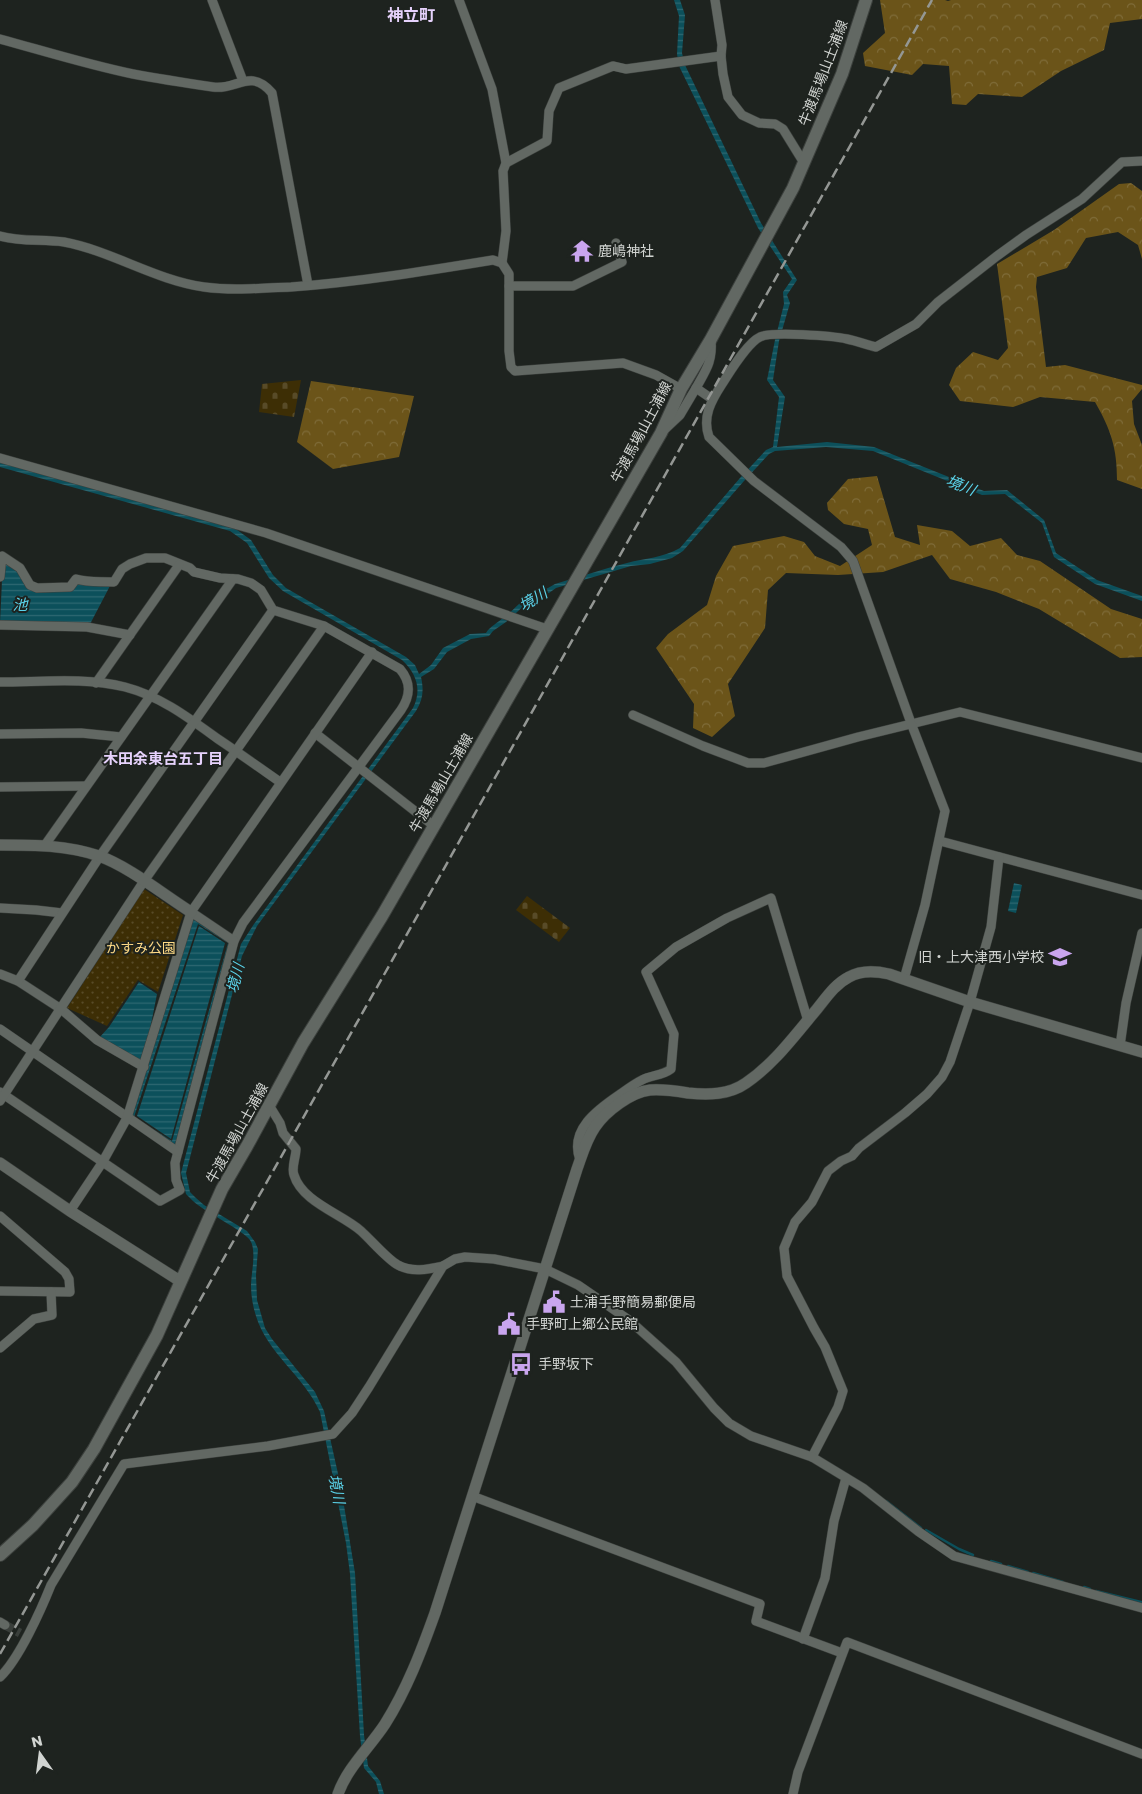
<svg xmlns="http://www.w3.org/2000/svg" width="1142" height="1794" font-family="Poppins,'Noto Sans JP',sans-serif">
<style>
.grass{fill:url(#grass-dots)}
.forest{fill:url(#forest-crowns)}
.cemetery{fill:url(#cemetery-stones)}
.water{fill:url(#water-rules);fill-rule:evenodd}
.lines{fill:none;stroke-linecap:round;stroke-linejoin:round}
.stream{stroke:#0c505b;stroke-width:2.5}
.minor-tunnel{stroke:#393e3a;stroke-width:9;stroke-dasharray:9 4.5;stroke-linecap:butt}
.minor-casing{stroke:#3c403d;stroke-width:10}
.tertiary-casing{stroke:#3c403d;stroke-width:12}
.secondary-casing{stroke:#3c403d;stroke-width:14}
.minor{stroke:#626863;stroke-width:9}
.tertiary{stroke:#626863;stroke-width:11}
.secondary{stroke:#626863;stroke-width:12}
.rail{stroke:#949794;stroke-width:2.5;stroke-dasharray:10 5;stroke-linecap:butt}
.labels{text-anchor:middle;dominant-baseline:central;stroke-width:4;stroke-linejoin:round;paint-order:stroke}
.street-label{font-size:14px;fill:#d1d4d1;stroke:#1e231f}
.poi-label{font-size:14px;fill:#d1d4d1;stroke:#1e231f;text-anchor:start}
.park-label{font-size:14px;fill:#feda86;stroke:#1e231f}
.water-label{font-size:15px;font-style:italic;fill:#5bd3ea;stroke:#1e231f}
.neighbourhood-label{font-size:15px;font-weight:bold;fill:#e6d2fc;stroke:#1e231f}
.quarter-label{font-size:16px;font-weight:bold;fill:#e6d2fc;stroke:#1e231f}
</style>
<defs>
<pattern id="grass-dots" width="8" height="8" patternUnits="userSpaceOnUse" patternTransform="scale(1.25)"><rect width="8" height="8" fill="#3d2e05"/><path d="M2 2h.1M6 6h.1" fill="none" stroke="#584b28" stroke-width="1.8" stroke-linecap="round"/></pattern>
<pattern id="forest-crowns" width="20" height="18" patternUnits="userSpaceOnUse" patternTransform="scale(1.25)"><rect width="20" height="18" fill="#6b5419"/><path d="M2 6a3 3 0 1 1 6 0M12 15a3 3 0 1 1 6 0" fill="none" stroke="#7f6c39"/></pattern>
<pattern id="cemetery-stones" width="16" height="16" patternUnits="userSpaceOnUse" patternTransform="scale(1.25)"><rect width="16" height="16" fill="#3d2e05"/><path d="M2 7V4a2 2 0 0 1 4 0v3zM10 15v-3a2 2 0 0 1 4 0v3z" fill="#584b28"/></pattern>
<pattern id="water-rules" width="6" height="5" patternUnits="userSpaceOnUse" patternTransform="scale(1.25)"><rect width="6" height="5" fill="#0c505b"/><path d="M0 2.5h6" fill="none" stroke="#2e6872"/></pattern>
</defs>
<rect width="100%" height="100%" fill="#1e231f"/>
<path class="grass" d="M144,889L183,915L158,992L138,980L107,1026L67,1008Z"/>
<g class="forest">
<path d="M880,0H945L948,1L951,0H1142V19L1110,23L1104,50L1061,71L1022,97L978,94L966,105L952,104L949,66L923,64L912,75L865,66L863,53L885,33Z"/>
<path d="M1131,183L1142,191V259L1138,245L1118,232L1086,238L1067,268L1037,277L1036,287L1046,367L1065,365L1142,385V389L1132,401L1134,424L1142,445V489L1117,480C1117,448 1111,430 1095,402L1040,397L1013,407L960,401L949,385L956,368L973,352L998,360L1008,348L997,264L1054,230L1119,184Z"/>
<path d="M311,381L414,396L399,457L333,469L297,442Z"/>
<path d="M877,476L895,537L920,545L917,525L952,531L970,546L1001,538L1017,555L1040,561L1111,609L1142,619V657L1120,658L1039,609L996,592L950,579L932,555L883,572L838,575L786,573L768,590L765,628L728,684L735,716L712,737L693,728L694,704L656,648L668,634L707,605L716,576L733,546L784,536L804,542L815,556L840,566L872,545L868,529L844,524L828,510L827,503L848,479Z"/>
</g>
<g class="cemetery">
<path d="M301,380L294,417L259,412L262,384Z"/>
<path d="M527,896L570,928L559,942L516,910Z"/>
</g>
<g class="water">
<path d="M674,0H680L685,15L682,53L685,65L761,223L797,280L787,295L790,303L779,341L773,380L785,397L777,447L827,442L874,447L984,491L1007,490L1044,520L1056,553L1097,580L1142,596V601L1095,584L1054,557L1042,523L1005,494L982,495L873,451L826,447L775,451L769,454L744,481L683,551L672,558L650,564L631,566L556,588L549,593L541,595L527,603L506,622L493,631L489,636L471,639L447,652L434,669L421,677C424,690 423,700 416,711L257,926L242,956L186,1173L190,1192L196,1198L204,1205L247,1231L255,1242L258,1249L256,1275L257,1300L265,1328L272,1339L315,1392L324,1411L341,1487L355,1573L364,1735L368,1766L380,1781L384,1794H379L376,1782L364,1768L360,1736L350,1574L346,1543L320,1412C304,1376 267,1353 256,1316C253,1307 251,1296 251,1286C251,1273 257,1251 250,1240C244,1231 205,1212 193,1201L186,1194L181,1173L241,944L254,924L413,708C422,690 417,674 402,660L283,591L269,578L247,543L230,531L0,467V462L233,527L251,540L273,575L286,588L406,657L415,665L419,674L431,665L443,648L470,634L486,633C490,626 498,623 504,617C512,612 518,604 526,598C535,592 546,590 555,584C579,577 603,569 627,563C645,558 663,558 680,548L740,478L766,450L773,447L779,397L767,380L775,340L784,304L783,292L792,279L758,228L679,66L677,54L679,16Z"/>
<path d="M3,559L18,570L37,590L77,581L111,584L89,626L0,623Z"/>
<path d="M1014,883L1022,885L1016,913L1008,911Z"/>
<path d="M191,915L231,941L177,1149L130,1117ZM198,924L228,943L172,1141L134,1117Z"/>
<path d="M199,926L225,943L171,1139L137,1116Z"/>
<path d="M139,982L157,994L143,1065L99,1038L109,1027Z"/>
</g>
<g class="lines">
<g class="stream">
<path d="M886,1501L921,1528"/>
<path d="M926,1530L959,1549L973,1555"/>
<path d="M991,1561L1001,1564"/>
<path d="M1008,1566L1028,1572"/>
<path d="M1033,1573L1063,1582"/>
<path d="M1084,1587L1090,1589"/>
<path d="M1096,1591L1141,1602"/>
</g>
<path class="minor-tunnel" d="M5,1625L20,1633"/>
<defs>
<g id="minor">
<path d="M212,0L243,81"/>
<path d="M459,0L492,89L506,163L503,171L506,231L502,263"/>
<path d="M715,0L722,45L721,56L723,74L728,97L742,115L759,123L775,124L783,129L804,163"/>
<path d="M0,39C44,51 89,65 133,74C160,79 186,83 213,87C236,91 250,67 272,93L308,285"/>
<path d="M506,163L547,141L549,111L559,88L613,66L626,69L721,56"/>
<path d="M0,236C21,242 42,239 64,242C112,251 155,280 204,287C233,291 262,288 291,287C359,282 426,271 493,260L502,263L509,274V351L511,367L515,371L623,363L656,375L681,389"/>
<path d="M509,286H573L622,262L616,243"/>
<path d="M711,340C713,361 706,370 696,388L712,399"/>
<path d="M663,431L680,415L696,388"/>
<path d="M0,458L266,533L547,629"/>
<path d="M0,577L2,556L20,568L30,585L37,588L70,587L76,579C90,583 99,581 114,582L122,569L130,564L146,558H165L190,568L194,572L220,578L238,579L251,583L261,590L273,610L324,626L400,669C411,682 411,695 401,710L243,923L234,941L175,1163L176,1180L180,1190L160,1201L0,1092"/>
<path d="M0,625L87,627L130,635"/>
<path d="M0,682C41,682 85,677 125,687C160,696 189,718 218,739C239,753 260,768 280,782"/>
<path d="M96,683L179,565"/>
<path d="M633,715L703,746L748,763H764L858,737L960,712L1142,758"/>
<path d="M315,733L434,826"/>
<path d="M0,734L81,733L121,737"/>
<path d="M0,787L86,786"/>
<path d="M940,841L1142,895"/>
<path d="M45,845L233,579"/>
<path d="M0,908L36,910L62,913"/>
<path d="M191,912L234,941"/>
<path d="M0,974L18,981L61,1009L97,1040L144,1067"/>
<path d="M904,979L925,905L945,811L911,723L853,561L841,547L754,481L709,437C702,417 711,401 722,384C730,372 747,343 760,337C772,331 833,336 847,339C857,341 867,345 876,347L916,324L938,302L997,256L1026,235L1082,199L1122,162L1142,161"/>
<path d="M18,981L100,856L273,610"/>
<path d="M0,1029L178,1152"/>
<path d="M1120,1046L1126,1003L1142,933"/>
<path d="M0,1101L144,881L324,626"/>
<path d="M269,1105L280,1123L283,1133L296,1149C296,1157 291,1168 294,1175C302,1202 342,1214 361,1231C371,1240 388,1260 398,1265C412,1273 429,1269 443,1266"/>
<path d="M580,1160C569,1130 597,1110 619,1095C626,1090 634,1084 642,1080C651,1075 662,1076 671,1069L674,1034L646,972L676,947L727,918L771,898L808,1021"/>
<path d="M70,1211L102,1163L127,1118L191,912L372,652"/>
<path d="M0,1216L65,1272L69,1279L70,1292L0,1291"/>
<path d="M0,1348L34,1319L52,1315L51,1292"/>
<path d="M812,1457L838,1407L843,1391L825,1347L814,1328L787,1276L784,1248L795,1222L812,1202L828,1171L841,1161L852,1156L859,1148L905,1113L927,1094L942,1077L950,1062L970,1002L991,927L999,857"/>
<path d="M472,1496L760,1604L756,1621L842,1653"/>
<path d="M0,1622L5,1625"/>
<path d="M803,1639L825,1578L834,1521L846,1478"/>
<path d="M0,1677C19,1659 41,1610 51,1585L124,1464L268,1446L333,1434L352,1413L369,1387L443,1266L455,1259L465,1257L494,1259L545,1269L578,1285L629,1320L676,1362L714,1408L729,1423L751,1436L812,1457L863,1488L919,1532L954,1556L1142,1608"/>
<path d="M793,1794L798,1772L847,1642L1142,1754"/>
</g>
<g id="tertiary">
<path d="M0,845C34,845 67,845 99,856C128,866 164,895 191,912"/>
<path d="M0,1163L70,1211L180,1281"/>
<path d="M338,1794C347,1768 370,1747 385,1724C407,1689 421,1652 435,1613L577,1169C582,1155 586,1140 595,1127C606,1111 631,1092 650,1090C663,1089 676,1091 688,1093C708,1095 729,1095 746,1083C774,1064 795,1035 817,1009C826,998 835,984 849,977C861,970 876,971 889,974L970,1002L1142,1052"/>
</g>
<path id="secondary" d="M0,1555L33,1525L72,1482L94,1449L157,1335L222,1189L247,1146L303,1043L382,916L661,433L681,389L711,339L793,188L842,74L866,0"/>
</defs>
<use href="#minor" class="minor-casing"/>
<use href="#tertiary" class="tertiary-casing"/>
<use href="#secondary" class="secondary-casing"/>
<use href="#minor" class="minor"/>
<use href="#tertiary" class="tertiary"/>
<use href="#secondary" class="secondary"/>
<path class="rail" d="M0,1654L437,881L932,0"/>
</g>
<defs>
<symbol id="temple-bare" viewBox="-9 -9 18 18"><path d="M0-6L5-2H3V0L6.5 2.5H4V6H1.5V3h-3V6H-4V2.5H-6.5L-3 0V-2H-5Z" fill="#c9a5ee" stroke="#1e231f" stroke-width="2.5" paint-order="stroke"/></symbol>
<symbol id="school-bare" viewBox="-9 -9 18 18"><path d="M0-5L7-2L0 1L-7-2ZM-4 1L0 2.5L4 1V4Q0 6-4 4Z" fill="#c9a5ee" stroke="#1e231f" stroke-width="2.5" paint-order="stroke"/></symbol>
<symbol id="civic-bare" viewBox="-9 -9 18 18"><path d="M-.6-6.5H3V-4.5H.6V-3L4-1V1h2V6H-6V1h2V-1L-.6-3ZM-1.2 2.5V6h2.4V2.5Z" fill="#c9a5ee" stroke="#1e231f" stroke-width="2.5" paint-order="stroke"/></symbol>
<symbol id="bus-bare" viewBox="-9 -9 18 18"><path d="M-5-6H5V4H4V6H2V4H-2V6H-4V4H-5ZM-3.5-4V0h7V-4ZM-3.5 1.2v1.5H-2V1.2ZM2 1.2v1.5H3.5V1.2Z" fill="#c9a5ee" stroke="#1e231f" stroke-width="2.5" paint-order="stroke"/></symbol>
</defs>
<g fill-rule="evenodd">
<use href="#temple-bare" x="566" y="235" width="32" height="32"/>
<use href="#school-bare" x="1044" y="941" width="32" height="32"/>
<use href="#civic-bare" x="538" y="1286" width="32" height="32"/>
<use href="#civic-bare" x="493" y="1308" width="32" height="32"/>
<use href="#bus-bare" x="505" y="1348" width="32" height="32"/>
</g>
<g class="labels">
<g class="street-label">
<text transform="translate(823 73) rotate(-69)">牛渡馬場山土浦線</text>
<text transform="translate(641 432) rotate(-62)">牛渡馬場山土浦線</text>
<text transform="translate(441 783) rotate(-60)">牛渡馬場山土浦線</text>
<text transform="translate(237 1133) rotate(-61)">牛渡馬場山土浦線</text>
</g>
<g class="poi-label">
<text x="598" y="251">鹿嶋神社</text>
<text x="1044" y="957" text-anchor="end">旧・上大津西小学校</text>
<text x="570" y="1302">土浦手野簡易郵便局</text>
<text x="526" y="1324">手野町上郷公民館</text>
<text x="538" y="1364">手野坂下</text>
</g>
<g class="park-label">
<text x="141" y="948">かすみ公園</text>
</g>
<g class="water-label">
<text transform="translate(961 485) rotate(22)">境川</text>
<text transform="translate(533 599) rotate(-31)">境川</text>
<text x="20" y="604">池</text>
<text transform="translate(235 978) rotate(-75)">境川</text>
<text transform="translate(337 1489) rotate(79)">境川</text>
</g>
<g class="neighbourhood-label">
<text x="163" y="758">木田余東台五丁目</text>
</g>
<g class="quarter-label">
<text x="411" y="15">神立町</text>
</g>
</g>
<g transform="translate(40 1754) rotate(346)" stroke="#1e231f" stroke-width="4" paint-order="stroke">
<path d="M0-4L9 19L0 12L-9 19Z" fill="#d1d4d1"/>
<text y="-8" font-size="14" font-weight="bold" text-anchor="middle" fill="#d1d4d1">N</text>
</g>
</svg>
